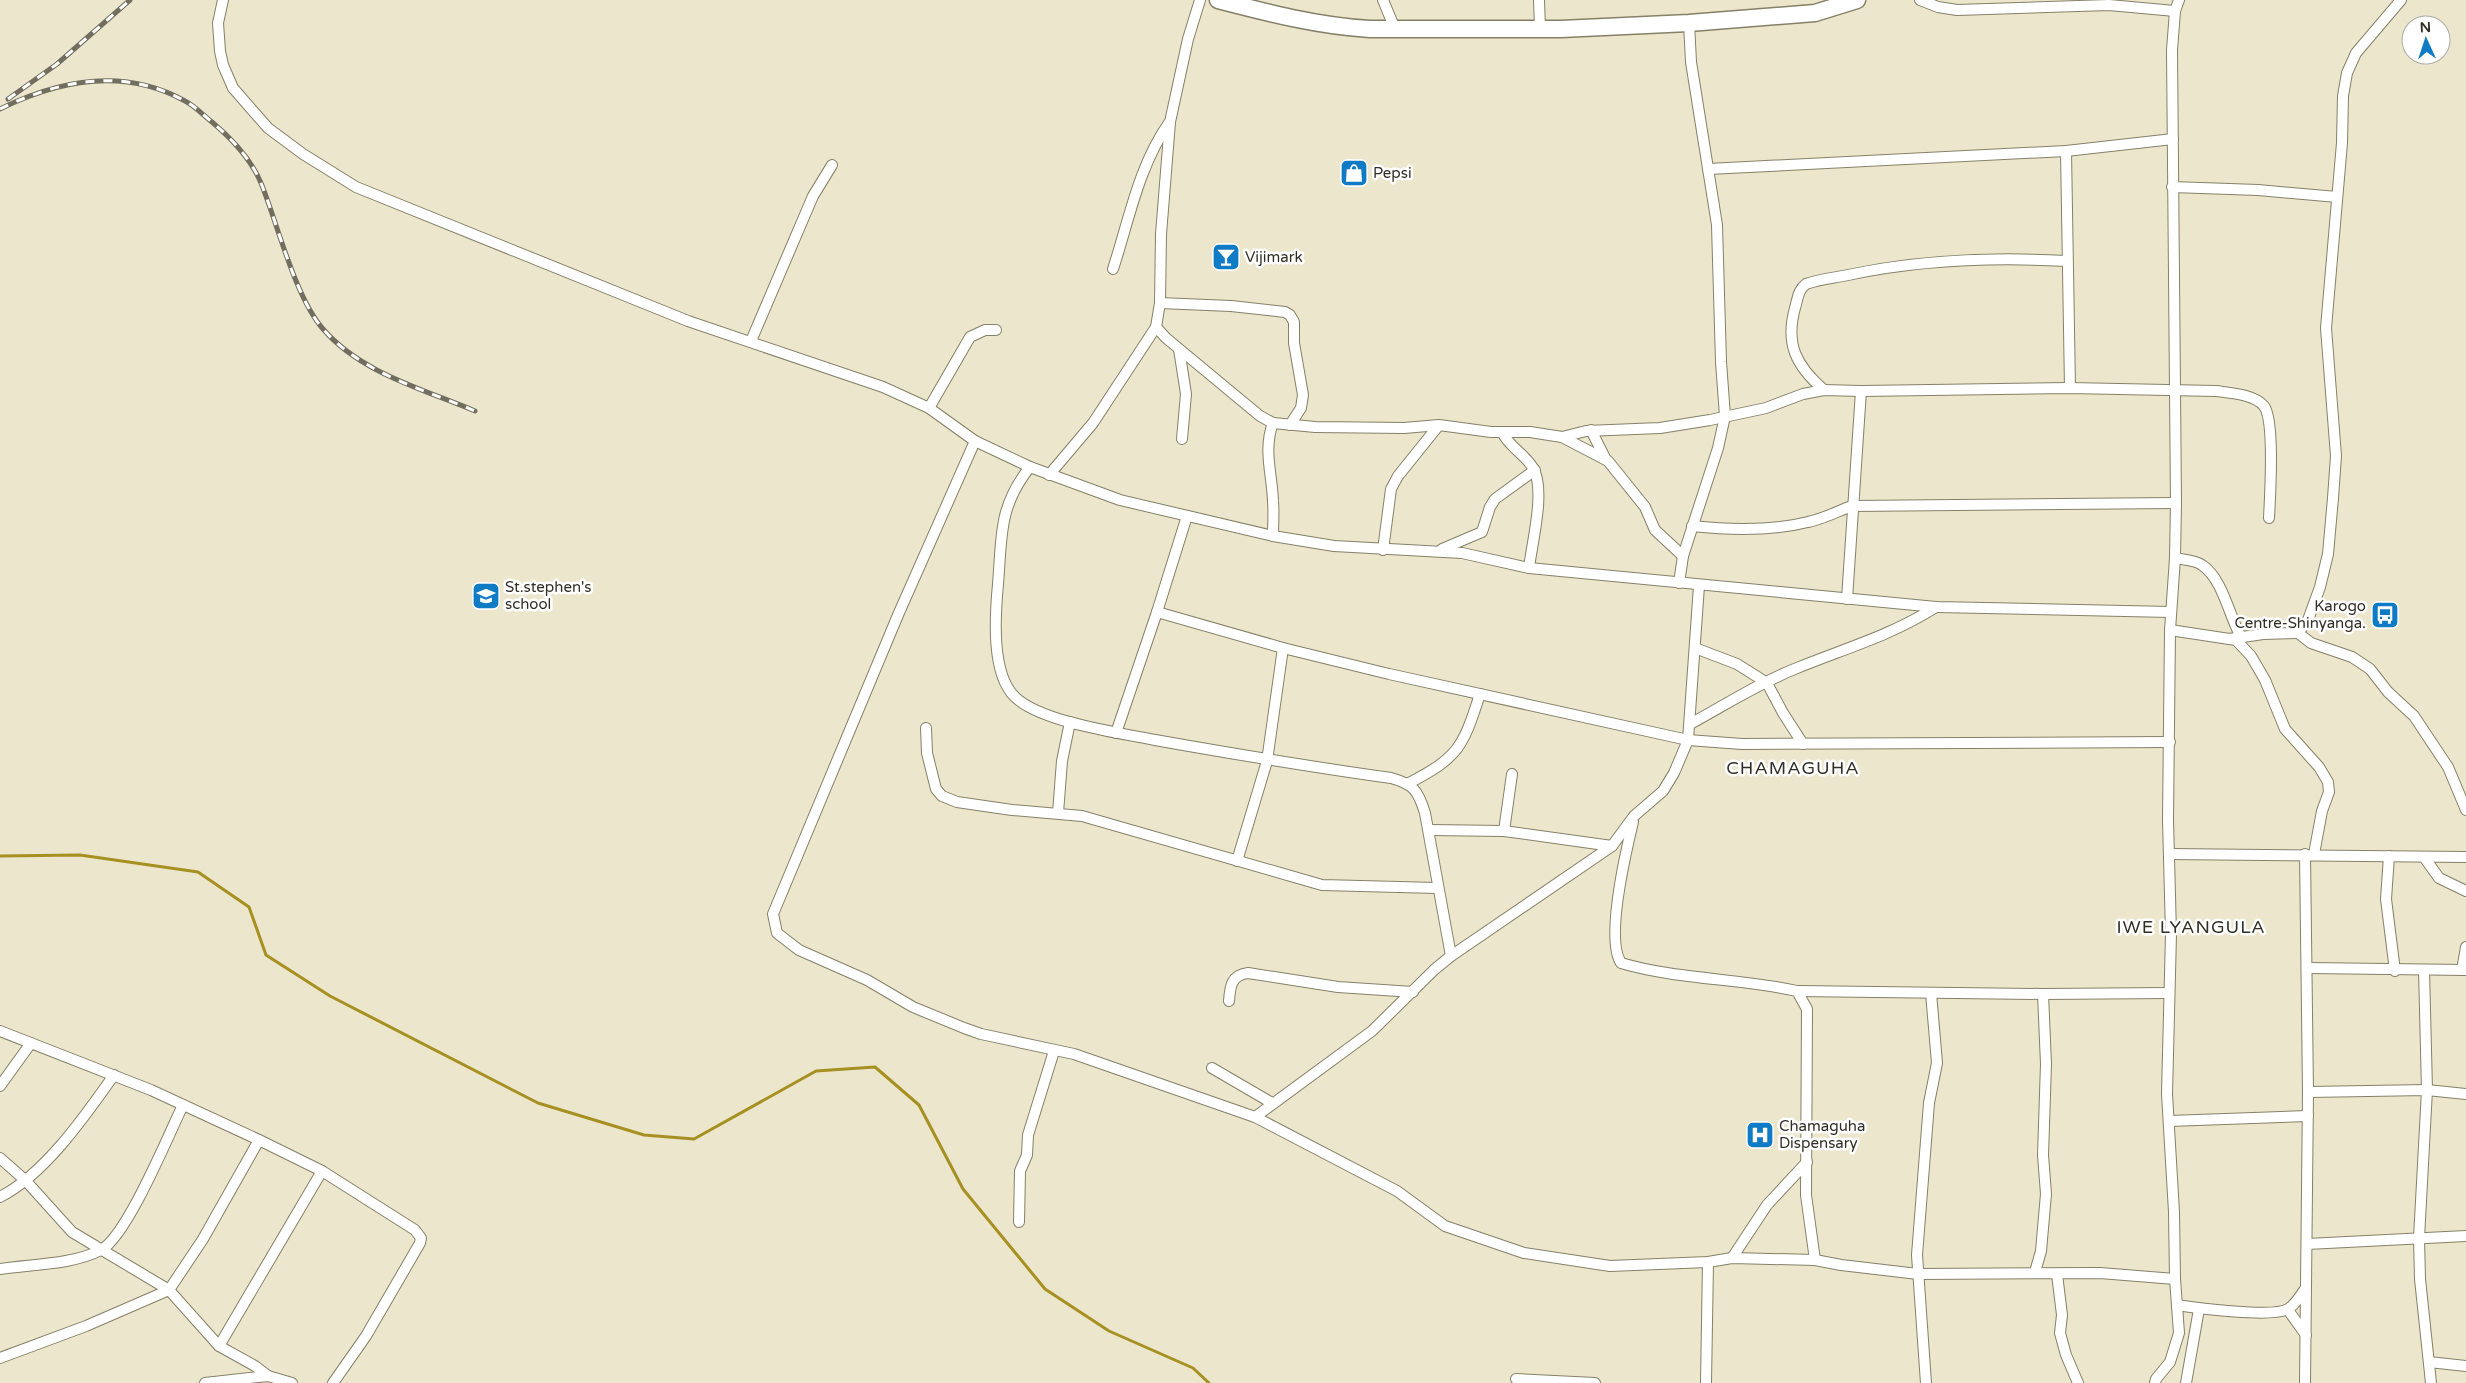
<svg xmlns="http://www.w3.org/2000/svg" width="2466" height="1383" font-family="'Varela Round',sans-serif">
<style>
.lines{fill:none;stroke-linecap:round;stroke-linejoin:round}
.stream{stroke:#a69021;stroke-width:3}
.minor-casing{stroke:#868068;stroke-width:12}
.trunk-casing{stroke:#868068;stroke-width:19}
.minor{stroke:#fff;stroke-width:10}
.trunk{stroke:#fff;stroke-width:16}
.rail-casing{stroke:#726e5f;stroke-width:5}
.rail{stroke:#fff;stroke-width:3;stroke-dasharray:9;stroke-linecap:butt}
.labels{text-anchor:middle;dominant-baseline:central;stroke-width:5;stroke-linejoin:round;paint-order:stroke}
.poi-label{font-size:15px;fill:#312f25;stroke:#fff;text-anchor:start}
.quarter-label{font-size:18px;letter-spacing:1px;fill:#312f25;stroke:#fff}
</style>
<rect width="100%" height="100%" fill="#ece6cc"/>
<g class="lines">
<path class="stream" d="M0,856L80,855L198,872L249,907L266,955L330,996L538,1103L644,1135L694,1139L816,1071L875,1067L919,1105L963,1189L1045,1289L1109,1331L1193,1368L1209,1383"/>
<defs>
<g id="minor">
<path d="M223,0L218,23L220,51L223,65L233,88L268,128L303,154L356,187L688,321L883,387L929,408L975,441L1030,467L1120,500L1273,536L1334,546L1462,553L1529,568L1936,607L2171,612"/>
<path d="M1383,0L1395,29"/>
<path d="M1539,0L1540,29"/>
<path d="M1920,0L1938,7L1957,10L2109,5L2175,11"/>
<path d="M2066,151L2070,388"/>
<path d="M1708,169L2066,151L2173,139"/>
<path d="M2172,187L2258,190L2337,197"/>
<path d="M1113,269C1129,220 1139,165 1169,123"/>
<path d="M1160,303L1231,306L1285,312L1290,315L1294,322V343L1303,395L1301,408L1290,425"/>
<path d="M1156,327L1166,338L1260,416L1273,423L1315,427L1404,428L1439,425L1491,432H1530L1562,437L1586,431L1660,428L1710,420L1766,408L1803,394L1824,390L1861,391L2070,388L2216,391C2230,393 2254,394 2264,406C2275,421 2270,497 2269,518"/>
<path d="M751,341L813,196L832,165"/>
<path d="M1179,349L1186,394L1182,439"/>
<path d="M1824,390C1796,366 1785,344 1795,308C1798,298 1798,290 1806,284C1820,279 1834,278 1848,275C1919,260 1994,257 2066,261"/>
<path d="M929,408L970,337L985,330H996"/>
<path d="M1591,430L1605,458"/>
<path d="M1502,432C1510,448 1525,454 1533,468C1546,490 1532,542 1529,568"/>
<path d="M1562,437L1608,461L1645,507L1655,530L1683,556"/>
<path d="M975,441L898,615L773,914L777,933L799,950L867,980L913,1007L964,1028L981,1034L1074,1054L1255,1117L1397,1191L1445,1226L1524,1253L1610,1266L1708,1262L1732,1258L1815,1260L1841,1265L1918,1274L2100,1273L2175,1279"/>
<path d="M1030,467C998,507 1002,537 998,584C995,616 991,674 1015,697C1041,722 1120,733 1155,740C1234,754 1312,767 1391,778C1413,784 1418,790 1425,813L1451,956"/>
<path d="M1049,475L1093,423L1156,327L1160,303L1161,234L1170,122L1188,39L1200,0"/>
<path d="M1187,516L1157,612L1283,648L1389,674L1688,740L1742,744L2170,742"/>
<path d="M1692,526C1729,530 1772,531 1808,522C1823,519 1838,511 1852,506L2176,503"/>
<path d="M1273,536C1273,524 1274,512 1273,501C1272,473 1263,450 1273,423"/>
<path d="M1442,549L1482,532L1490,507L1495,499L1535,470"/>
<path d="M1383,550L1391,489L1398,476L1439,425"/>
<path d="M2175,558C2184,560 2195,560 2202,565C2223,579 2229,616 2241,637"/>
<path d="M1679,583L1683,556L1718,448L1725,416L1721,362L1717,225L1691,62L1689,23"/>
<path d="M1847,599L1861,391"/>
<path d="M2170,630L2236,640L2251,656L2265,680L2285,729L2319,767L2328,782L2329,792L2322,811L2314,854"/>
<path d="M2298,633L2311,643L2352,657L2370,669L2388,692L2414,716L2448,767L2466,810"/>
<path d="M2229,639L2263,634L2298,633L2308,620L2320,587L2328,554L2333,498L2336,456L2326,328L2342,143L2343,96L2347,73L2356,53L2401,0"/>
<path d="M1695,648L1737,664L1767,683L1783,713L1803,744"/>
<path d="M1690,724C1725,705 1759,683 1797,668C1846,648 1890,636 1936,607"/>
<path d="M926,728L927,753L936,789L942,796L957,802L1012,810L1082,816L1322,885L1437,888"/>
<path d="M1116,733L1157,612"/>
<path d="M1409,783C1459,757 1463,747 1480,694"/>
<path d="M1058,813L1062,761L1070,722"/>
<path d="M1633,822C1626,851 1605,939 1621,963C1679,980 1739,978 1797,991L1807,1009L1806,1195L1815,1260"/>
<path d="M1429,830L1504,831L1612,846"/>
<path d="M1504,831L1512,774"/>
<path d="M2169,854L2466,857"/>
<path d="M2389,856L2386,899L2395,971"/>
<path d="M2424,857L2439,878L2466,891"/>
<path d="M1237,861L1267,761L1283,648"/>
<path d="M2308,968L2466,970"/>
<path d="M2424,970L2427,1090L2419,1238L2420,1279L2431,1383"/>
<path d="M2462,970L2466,947"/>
<path d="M1797,991L2043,994L2169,993"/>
<path d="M1229,1001C1230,987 1231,975 1248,973L1338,987L1413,992"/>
<path d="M0,1031L151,1090L259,1140L322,1171L415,1230L421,1238L420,1243L366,1336L333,1383"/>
<path d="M1212,1068L1272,1103"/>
<path d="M0,1086L31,1043"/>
<path d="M2308,1092L2427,1090L2466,1094"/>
<path d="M1255,1117L1372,1031L1435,969L1451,956L1612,846L1634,816L1663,791L1674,773L1688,740L1699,586"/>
<path d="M2169,1121L2308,1116"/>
<path d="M0,1158L26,1181L72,1232L169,1290L219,1346L255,1366L268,1376"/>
<path d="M0,1197C45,1174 85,1116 114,1075"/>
<path d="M1019,1222L1020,1171L1027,1155L1028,1135L1054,1051"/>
<path d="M2307,1244L2466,1236"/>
<path d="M1732,1258L1767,1205L1807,1162"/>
<path d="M0,1269C33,1264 71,1265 101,1250C127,1236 168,1136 183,1105"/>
<path d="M2035,1272L2041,1251L2046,1194L2043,1155L2046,1064L2043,994"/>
<path d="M2057,1274L2062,1315L2060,1333L2066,1355L2078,1383"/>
<path d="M2177,1305C2196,1308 2274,1318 2288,1309C2295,1305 2301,1295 2305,1289"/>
<path d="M2288,1310L2306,1335"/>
<path d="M219,1346L322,1171"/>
<path d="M0,1358L86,1326L169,1290L203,1239L259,1140"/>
<path d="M2429,1362L2466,1366"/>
<path d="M1516,1379L1595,1383"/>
<path d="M205,1383L268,1376L292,1383"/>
<path d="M1706,1383L1708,1262"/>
<path d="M1926,1383L1917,1255L1929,1103L1937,1063L1931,993"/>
<path d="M2155,1383L2156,1379L2170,1362L2179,1333L2175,1279L2174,1212L2167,1094L2171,934L2168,820L2170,630L2175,558L2176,503L2172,50L2175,11L2179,0"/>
<path d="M2186,1383L2199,1309"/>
<path d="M2305,1383L2308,1092L2305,854"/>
</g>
<path id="trunk" d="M1218,0C1268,13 1318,26 1370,29H1561L1689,23L1815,13L1857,0"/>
</defs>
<use href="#minor" class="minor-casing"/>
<use href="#trunk" class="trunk-casing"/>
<use href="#minor" class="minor"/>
<use href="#trunk" class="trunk"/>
<defs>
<g id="rail">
<path d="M8,99L57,64L130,0"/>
<path d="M0,109C59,80 124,67 185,101C195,106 203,115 212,122C231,138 251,159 261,183C278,225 295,297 323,329C361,373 423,389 475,411"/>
</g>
</defs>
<use href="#rail" class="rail-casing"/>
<use href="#rail" class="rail"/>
</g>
<defs>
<symbol id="shop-square" viewBox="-11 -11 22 22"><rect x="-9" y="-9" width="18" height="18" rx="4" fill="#107bc5" stroke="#fff"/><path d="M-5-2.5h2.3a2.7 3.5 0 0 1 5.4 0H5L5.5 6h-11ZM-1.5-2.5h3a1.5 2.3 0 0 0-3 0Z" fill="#fff"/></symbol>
<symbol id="bar-square" viewBox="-11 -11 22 22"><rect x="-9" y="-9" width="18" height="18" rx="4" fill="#107bc5" stroke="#fff"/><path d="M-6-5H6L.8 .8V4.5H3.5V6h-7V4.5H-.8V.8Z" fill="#fff"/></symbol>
<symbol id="school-square" viewBox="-11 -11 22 22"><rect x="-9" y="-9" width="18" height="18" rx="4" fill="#107bc5" stroke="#fff"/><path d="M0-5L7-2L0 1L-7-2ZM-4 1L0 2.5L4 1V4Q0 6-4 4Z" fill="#fff"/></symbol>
<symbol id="bus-square" viewBox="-11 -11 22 22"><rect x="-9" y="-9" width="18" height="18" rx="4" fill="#107bc5" stroke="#fff"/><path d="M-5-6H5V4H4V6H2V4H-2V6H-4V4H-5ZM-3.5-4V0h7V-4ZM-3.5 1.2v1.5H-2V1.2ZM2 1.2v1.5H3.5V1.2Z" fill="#fff"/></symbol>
<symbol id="hospital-square" viewBox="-11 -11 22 22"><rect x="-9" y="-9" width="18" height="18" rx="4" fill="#107bc5" stroke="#fff"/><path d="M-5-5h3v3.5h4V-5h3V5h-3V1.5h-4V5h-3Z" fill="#fff"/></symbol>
</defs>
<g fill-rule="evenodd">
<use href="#shop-square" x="1338" y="157" width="32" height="32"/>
<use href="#bar-square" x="1210" y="241" width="32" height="32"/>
<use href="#school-square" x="470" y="580" width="32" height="32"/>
<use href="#bus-square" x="2369" y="599" width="32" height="32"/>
<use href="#hospital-square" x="1744" y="1119" width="32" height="32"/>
</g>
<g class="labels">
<g class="poi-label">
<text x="1373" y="173">Pepsi</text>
<text x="1245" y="257">Vijimark</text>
<text x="505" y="587">St.stephen's<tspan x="505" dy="17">school</tspan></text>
<text x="2366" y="606" text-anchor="end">Karogo<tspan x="2366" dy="17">Centre-Shinyanga.</tspan></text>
<text x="1779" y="1126">Chamaguha<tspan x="1779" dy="17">Dispensary</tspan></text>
</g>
<g class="quarter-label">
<text x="1793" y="768">CHAMAGUHA</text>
<text x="2191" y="927">IWE LYANGULA</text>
</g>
</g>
<g transform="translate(2426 40) rotate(357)"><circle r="24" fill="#ffffff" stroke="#adaca8"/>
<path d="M0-4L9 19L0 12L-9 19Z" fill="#107bc5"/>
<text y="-8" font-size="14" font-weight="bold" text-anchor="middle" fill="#312f25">N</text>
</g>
</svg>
